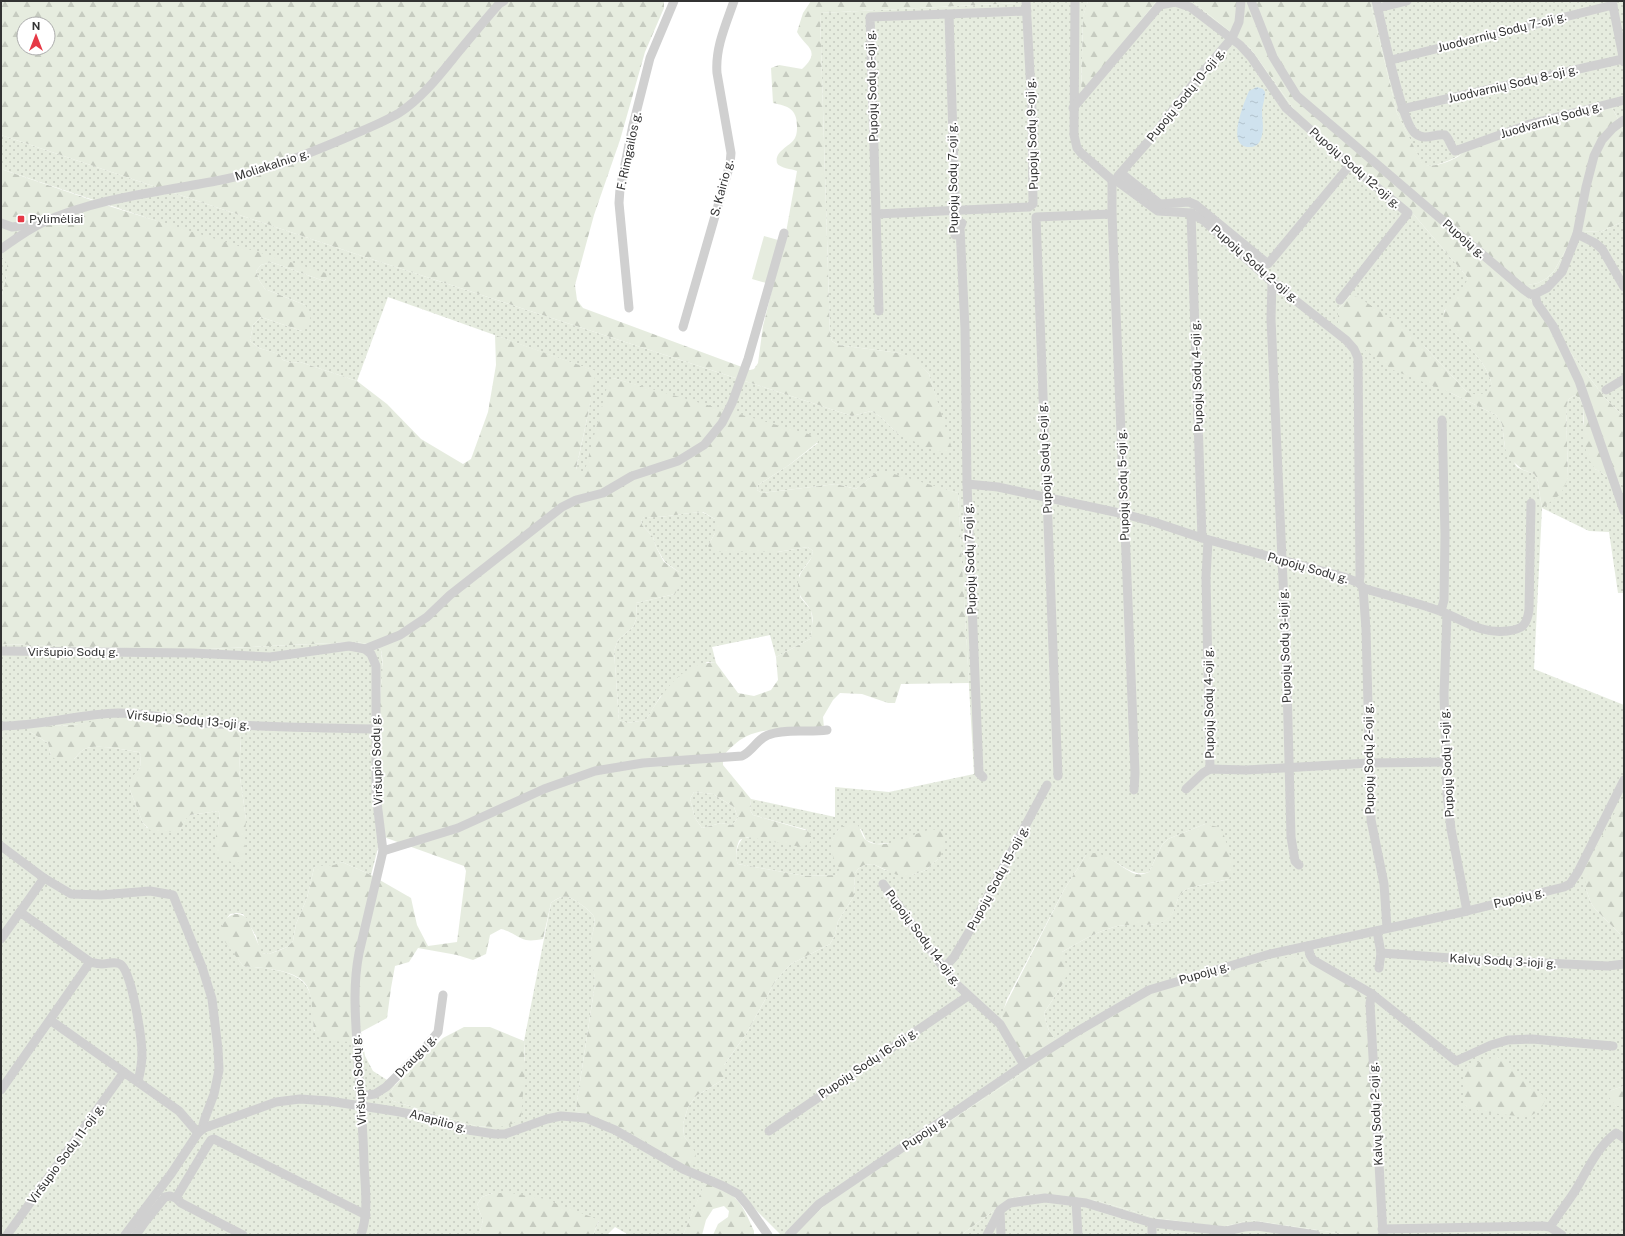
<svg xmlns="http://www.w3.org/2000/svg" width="1625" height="1236" font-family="'Public Sans',sans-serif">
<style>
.grass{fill:url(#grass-dots);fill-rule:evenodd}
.forest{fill:url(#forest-firs);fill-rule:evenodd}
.pitch{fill:#e6ecdf}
.water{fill:url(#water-ripples)}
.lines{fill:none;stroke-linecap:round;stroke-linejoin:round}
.minor{stroke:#d0d0d0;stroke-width:9}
.poi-dot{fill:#e63946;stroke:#fff;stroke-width:1.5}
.labels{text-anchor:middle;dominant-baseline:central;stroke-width:4;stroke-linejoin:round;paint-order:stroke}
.street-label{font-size:12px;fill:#333;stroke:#fff}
.poi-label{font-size:12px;fill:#333;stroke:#fff;text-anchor:start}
</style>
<defs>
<pattern id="grass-dots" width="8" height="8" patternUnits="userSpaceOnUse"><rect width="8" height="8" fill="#e6ecdf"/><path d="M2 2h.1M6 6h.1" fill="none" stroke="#c6cbc0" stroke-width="1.8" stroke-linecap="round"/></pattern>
<pattern id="forest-firs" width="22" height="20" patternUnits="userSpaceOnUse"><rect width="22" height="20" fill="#e6ecdf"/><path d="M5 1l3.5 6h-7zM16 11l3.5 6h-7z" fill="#c6cbc0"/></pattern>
<pattern id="water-ripples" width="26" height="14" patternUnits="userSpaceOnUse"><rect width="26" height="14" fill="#cfe2ee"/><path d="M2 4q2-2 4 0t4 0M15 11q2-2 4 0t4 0" fill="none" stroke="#b2c2cd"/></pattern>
</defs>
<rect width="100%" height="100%" fill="#fff"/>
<g class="grass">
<path d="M1019,1H1088L1083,17L1081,94L1155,3L1160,1H1192L1250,48L1296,112L1415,216L1468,278L1466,285L1444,311V321C1460,339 1482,356 1490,378C1496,393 1478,399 1467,392L1425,347L1350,296L1338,309L1451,393L1496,415L1502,424L1505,448L1517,467L1523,470L1534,474L1537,478L1542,508L1568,478L1566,407L1569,399L1575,395L1580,399L1584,408L1583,422L1595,469L1624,486V593H1618L1609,532L1589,531L1542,508L1534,669L1624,705V796L1586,889L1591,903L1595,909L1620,934L1624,932V1086L1609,1091L1616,1106H1624V1235H1376L1377,1234L1153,992L1066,1045C1049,1037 1048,1030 1044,1013L1064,982L1062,952C1078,943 1095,932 1114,927C1128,923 1145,927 1159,923C1180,916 1172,899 1185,890C1190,887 1221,881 1229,879L1205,824L1168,839L1162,845L1149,872C1127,880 1112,849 1086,855L1064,890L1007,999L1001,1018L1030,1068L846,1190L824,1206L793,1235H781L752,1206L706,1181L683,1235H629L615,1227L607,1235H593L599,1221L493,1193L482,1197L477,1205L483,1220L479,1235H1V644L187,650L353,642C363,643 372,643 381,650L383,671L380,690L381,836L371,875L342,862L334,866H317L314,868L307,898L296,924L293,941L287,947L269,954L262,953L260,951L256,936L243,914L237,913L230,914L223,924L221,935L243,966C263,968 301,969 309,991C314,1003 313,1018 314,1031L361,1032L365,1056L373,1071L395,1085L389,1095L393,1101L476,1126L490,1127L525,1060L524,1041L551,903C556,899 562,896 568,897C573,898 593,912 594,917C596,925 591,936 591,945C591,958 595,971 595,984L577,1101L576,1112L589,1114L690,1145L684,1136L683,1124L688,1107L696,1096L724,1079V1065L746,1034L776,980L791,964L830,944L835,935L838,921L854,896L855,873L858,869L864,865L873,864L885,870L912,875L926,870L940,857L888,843L876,844L866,840L861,829H839C824,848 838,851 840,870L836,875L805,876L738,864C734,857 737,844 743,838L808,830L753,815L750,810L751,799L835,817V787L889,792L974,774L958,493L877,472L856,489L836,484L762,493L757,490L758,485L789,465L818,443L709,407L613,378L585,475L576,470L588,414L595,371L388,297L357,381L300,362L292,363L283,360L278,354L259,348L250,341L253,325L261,317L302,331L305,305L265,289L259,280L256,271L261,265L271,262L324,281L327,278L1,169V135L356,254L852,416L871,411L881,417L898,434L952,452L929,374L913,359L899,353L838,345L832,341L830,335L820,13L1019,3ZM132,718L236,730L239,733L241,738L239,770L246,819L218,826L220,814L218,811L190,815L186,818L180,830L147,828L143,823L130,790L132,778L140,768L141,755L139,752C125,750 99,744 87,748C81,750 78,755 74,759L51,756L48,743L30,732L36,727L72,725Z"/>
<path d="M1370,1H1624V130L1611,106L1461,154C1454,159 1430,170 1422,164L1397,113Z"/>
<path d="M1624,221V417L1605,398L1527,295L1526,289L1527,285L1538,283L1547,278L1554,271L1573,237L1583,231L1600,232Z"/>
<path d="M1,256L7,263V275L1,299Z"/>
<path d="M702,512L715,519V533L708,546L777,552L808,547L813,551L812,557L799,575L800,597L811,610L813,626L810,639L776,657L770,635L712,647L716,663L707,662L660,697L646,720L627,723L619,720L614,651L618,640L633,627L637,617L636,603L675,594L679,572L665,562L656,547L653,537L642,525L641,519L644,517C665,518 682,513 702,512Z"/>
<path d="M694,792L713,794L734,807L738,818L732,825L721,823L702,828L695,818L690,799Z"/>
<path d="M1034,1194L1050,1195L1098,1201L1156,1218L1222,1227L1250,1220L1351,1235H961L1011,1198Z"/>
</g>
<g class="forest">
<path d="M1,1H664V8L645,52L620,140L594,215L575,285L577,300L583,308L750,370L754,369L758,363L763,326L785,238L797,171C792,169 779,168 777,163C774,151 791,146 795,138C797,134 797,130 797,126C797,109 788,106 773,103L771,68L779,65L802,69C822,50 806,48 797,32L803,13L811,1H1019V3L820,13L830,335L832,341L838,345L899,353L913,358L929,374L953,452L935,451L898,434L881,417L871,411L852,416L356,254L1,135ZM24,24H48V48H24Z"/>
<path d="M1088,1H1160L1155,3L1081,95L1083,16Z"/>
<path d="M1192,1H1370L1397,113L1422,163C1430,170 1451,161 1459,156C1463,152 1465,147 1470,144L1611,106L1624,130V221L1600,232L1583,231L1573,237L1554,271L1547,278L1538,283L1528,285L1526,289L1527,295L1605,398L1624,417V486L1595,469L1588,458L1583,439L1584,408L1580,399L1575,395L1569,399L1566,407L1568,478L1561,494L1542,508L1537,478L1534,474L1523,470L1510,459L1505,448L1502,424L1496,415L1451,393L1393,370L1343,334L1338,326V309L1350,296L1358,297L1404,327L1425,347L1467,392C1478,398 1496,393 1490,378C1482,356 1460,339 1444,322C1440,304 1463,293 1468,278L1415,216L1296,112L1250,48Z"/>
<path d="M1,169L112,207L326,273L327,278L324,281L271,262L261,265L256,271L259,280L265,289L305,305L311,313L309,327L302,331L261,317L253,325L250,341L259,348L279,354L283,360L292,363L300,362L357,381L387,404L421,439L463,464L471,459L488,412L496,365L495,335L596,371L588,414L576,469L584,474L608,383L613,378L819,437L818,442L789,465L758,485L757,490L762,493L836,484L856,489L877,472L884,471L958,493L969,683L901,684L895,703H888L862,694L840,693L833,700L823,717L824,728C801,729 768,726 747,736C737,741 730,748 723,756V765L751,799L750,810L753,815L808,831L812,838C810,844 808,845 801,847L748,837C745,838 741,838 739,841C736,847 735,858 738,864L805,876L836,875L839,870C839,864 835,862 833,856C827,839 839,822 857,824C861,829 862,837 866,840C881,853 913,833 929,830C934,829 939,830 944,832V847L940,857L926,870L912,875H897L873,864L864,865L858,869L855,873L854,896L838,921L835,935L830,944L791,964L776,980L746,1034L724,1065V1079L696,1096L688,1107L683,1124L684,1136L696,1153L695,1160L690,1168C657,1149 614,1118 576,1112L577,1101L595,984C595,970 589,956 591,941C592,934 596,924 594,917C593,912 573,898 568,897C561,896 556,899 551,903L543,939C537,940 531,941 526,940C517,938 511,931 501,929L490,935L486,954L473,960L457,955L418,948L409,962L395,966L391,988L387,1018L361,1032L351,1042C342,1041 326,1043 318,1037C309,1030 317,996 304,982C291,969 261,968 243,966L220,935C221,920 233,907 247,918L262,953L269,954L280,950L287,947L293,941L296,924L307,898L314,868L317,866L334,865L342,862L371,875L411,898L417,925L428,946L457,942L466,871L464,866L381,836C379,791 379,746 380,701C380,682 385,670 381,650C372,643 363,643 353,642L187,650L1,644V299L7,275V263L1,256ZM703,512L715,519V533L708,546L713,552H777L808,547L813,551C811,567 797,568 798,588C799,598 806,601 810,609C815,618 812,630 810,639L776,657L778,680L771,690L754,696L738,693L716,663C683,659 660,696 646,720L627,723L619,720L614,651L618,640L633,627L637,617L636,603L675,594L681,583L679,572L664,562L656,547L653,537L642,525L641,520L644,517C665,518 682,513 703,512ZM694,792L713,794L734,807L738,818L732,825L721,823L702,828L695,818L690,799Z"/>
<path d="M117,718H132L236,730L239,733L241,738L239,770L246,819L244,860C236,868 224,858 216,854L215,842L220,814L218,811L190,815L186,819L180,830L174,832H152L143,823L130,790V784L132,777L140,768L141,755L139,752C125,750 99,744 87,748C81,750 78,755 74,759L58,761L51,756L48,743L30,732L31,729L35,727L72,725Z"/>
<path d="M1624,796V932L1620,934L1595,909L1591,903L1586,889L1584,870Z"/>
<path d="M1205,824L1218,827L1223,832L1233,865V870L1229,879C1220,881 1190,887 1185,890C1172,899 1180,916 1160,923C1145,927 1128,923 1114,927C1095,932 1078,943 1062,952L1068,971L1064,982L1044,1013C1048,1030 1049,1037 1066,1044L1153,992L1276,959L1294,957L1304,960L1361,990L1364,994L1381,1228L1377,1235H1351L1250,1220L1222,1227L1156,1218L1098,1201L1050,1195L1034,1194L1011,1198L961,1235H793L824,1206L846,1190L1030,1068L1001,1018L1003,1010L1064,890L1086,855C1102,846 1122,870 1136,874C1141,875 1144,874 1149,872L1162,845L1168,839Z"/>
<path d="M464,1027H490L524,1041L525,1071L521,1116C513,1130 490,1127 476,1126L393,1101L389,1095L395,1085L443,1038Z"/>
<path d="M1495,1057H1498L1546,1098C1543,1107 1537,1114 1527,1117L1482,1112L1463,1106L1465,1069L1467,1066Z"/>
<path d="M1624,1086V1106H1616L1608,1096L1609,1091Z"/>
<path d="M706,1180C738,1196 740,1199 754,1231V1235H713L718,1224L728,1217L729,1211L724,1206L713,1209L706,1220L702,1235H683Z"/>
<path d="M493,1193H511L545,1199L599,1220L593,1235H479L483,1220L477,1205L482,1197Z"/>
</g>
<path class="pitch" d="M764,236L778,240L766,283L752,279Z"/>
<path class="water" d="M1257,87L1263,89L1265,92C1265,98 1263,104 1262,110C1262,121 1265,131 1260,141C1258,145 1254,147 1250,147C1225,148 1244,103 1249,91Z"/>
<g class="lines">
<g class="minor">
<path d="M1075,1L1074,135L1077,148L1081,153L1112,180L1117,181L1158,211L1191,213L1203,220L1272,282L1346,340L1354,349L1358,358L1360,576L1359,583"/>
<path d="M1251,1L1273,57L1297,96L1523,289L1530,294H1535L1537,303L1553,326L1579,381L1624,511"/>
<path d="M1376,1C1382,23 1401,125 1416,134C1426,141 1435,133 1445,135C1450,139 1450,146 1455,151L1530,124L1624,100"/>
<path d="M1612,1L1624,62"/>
<path d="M1378,8L1407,1"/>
<path d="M949,15L955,196L954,211L955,235"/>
<path d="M1391,60L1613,5"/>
<path d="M1073,108L1160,5L1175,2L1190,7L1240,45L1251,57L1286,108L1350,165L1408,213L1340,300"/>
<path d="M1402,109L1623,59"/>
<path d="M1121,173L1160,204L1189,202L1196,205L1268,264L1350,165"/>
<path d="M1118,176L1153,136L1197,79L1232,38L1239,22L1241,1"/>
<path d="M1112,180V214L1135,773L1134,790"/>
<path d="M1191,213L1202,538"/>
<path d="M876,214L1029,207L1033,204L1032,110L1026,1"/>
<path d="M1,223L12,227L36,224"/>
<path d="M962,223L960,228L965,328L967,484L979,773L983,777"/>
<path d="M1577,234L1595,243L1602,249L1624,287"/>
<path d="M1,249C14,240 27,230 42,223C98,197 161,192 221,180C266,171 308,154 350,136C366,129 384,122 399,113C422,98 439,76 456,55C470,38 484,21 499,4L504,1"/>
<path d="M1272,282L1271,319L1286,646L1291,837L1295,861L1299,865"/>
<path d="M1535,294L1547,288L1562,272L1577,234L1586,187L1594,156L1602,140L1613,128L1624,120"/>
<path d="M629,308L619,203L620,189L633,125L650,58L674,1"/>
<path d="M879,311L870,17L1027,11"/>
<path d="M683,327L730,164L731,153L717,73C715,48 726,24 734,1"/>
<path d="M1606,390L1624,379"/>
<path d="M967,484L998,487L1124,514L1154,522L1202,538L1344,577L1359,583L1363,588C1389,596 1415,602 1440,611C1464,620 1480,634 1507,631C1523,629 1527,625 1529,610L1531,503"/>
<path d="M1208,540L1206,577L1210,769"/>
<path d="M1363,588L1366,629L1371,820L1384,884L1387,928"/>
<path d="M1441,611L1444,600L1445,534L1442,420"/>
<path d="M1447,614L1444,694L1447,794L1451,829L1467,911"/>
<path d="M365,649L400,635L427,617L450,595L562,507L576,500L603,493L632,476L678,461L704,445L722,423L732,403L748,359L784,233"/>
<path d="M1,651L193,653L270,657L349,646L365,649L371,654L376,666V794L383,851L359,953C353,984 355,1013 357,1044C359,1084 363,1123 364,1163C365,1187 369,1212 361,1235"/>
<path d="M1,726C41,726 79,714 118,713C147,713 174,720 202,723C260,727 317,728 375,729"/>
<path d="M1058,776L1036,217L1112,214"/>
<path d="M1186,789L1203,773L1210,769L1246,770L1369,763L1445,762"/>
<path d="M1,846L44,878L71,894L101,895L150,891L173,895L202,967L212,999L218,1049L219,1070L214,1094L205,1118L203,1125L204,1128"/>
<path d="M383,851L458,828L544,789L595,771L643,763L742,756C753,751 757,739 768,735C786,728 808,733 827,730"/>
<path d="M883,884L953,981L1000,1024L1024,1065"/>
<path d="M20,912L90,962C94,963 97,964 102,964C107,964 115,961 120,964C132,970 142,1040 142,1055C142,1064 140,1073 138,1082"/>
<path d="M1377,931L1381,953L1379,968"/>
<path d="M1,939L44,878"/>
<path d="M1308,946L1310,955L1313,960L1372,994L1456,1061L1491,1045L1508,1040L1532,1039L1613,1046"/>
<path d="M1381,953L1479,960L1608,966L1624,964"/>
<path d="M944,968L954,957L970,930L1047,785"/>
<path d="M1372,994L1370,1003L1383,1235"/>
<path d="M50,1020L179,1111L198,1133"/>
<path d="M1,1090L90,962"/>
<path d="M361,1096L375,1094L386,1087L424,1049L438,1032L443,995"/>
<path d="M769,1131L968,996"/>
<path d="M176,1198L181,1203L243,1235"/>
<path d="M1076,1202L1078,1235"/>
<path d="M1000,1211L1001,1235"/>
<path d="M1152,1223V1235"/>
<path d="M1550,1227C1558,1215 1567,1203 1575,1191C1587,1171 1597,1147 1616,1133L1624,1138"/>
<path d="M1382,1229L1543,1226L1550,1227L1562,1235"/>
<path d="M7,1235L124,1072"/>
<path d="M125,1235L171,1174L198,1133L204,1128L276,1102L300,1099L329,1101L394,1111L422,1116L468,1130L495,1134H505L547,1119L561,1116L586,1118L615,1130L683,1169L723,1186L738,1194L747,1205L768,1235"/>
<path d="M136,1235L145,1222L165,1197L170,1196L176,1198L207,1146L211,1140L214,1139L366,1215"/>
<path d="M789,1235L819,1204L884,1160L1024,1065L1078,1031L1149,990L1270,954L1467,911L1564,887L1570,884L1578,872L1624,780"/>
<path d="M987,1235L1000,1210L1010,1203L1045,1198L1086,1203L1152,1223L1227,1231L1244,1227L1257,1226L1316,1235"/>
</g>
</g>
<rect class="poi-dot" x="17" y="215" width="8" height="8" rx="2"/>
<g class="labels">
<g class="street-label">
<text transform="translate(1502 32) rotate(-14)">Juodvarnių Sodų 7-oji g.</text>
<text transform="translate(1513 84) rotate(-13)">Juodvarnių Sodų 8-oji g.</text>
<text transform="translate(872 86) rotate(-92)">Pupojų Sodų 8-oji g.</text>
<text transform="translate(1186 95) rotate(-51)">Pupojų Sodų 10-oji g.</text>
<text transform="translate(1551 120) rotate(-16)">Juodvarnių Sodų g.</text>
<text transform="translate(1032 134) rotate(-92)">Pupojų Sodų 9-oji g.</text>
<text transform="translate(629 151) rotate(-78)">F. Rimgailos g.</text>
<text transform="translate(272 165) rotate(-18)">Moliakalnio g.</text>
<text transform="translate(1355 168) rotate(41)">Pupojų Sodų 12-oji g.</text>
<text transform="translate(953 178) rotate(-91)">Pupojų Sodų 7-oji g.</text>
<text transform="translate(722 188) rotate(-75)">S. Kairio g.</text>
<text transform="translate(1464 239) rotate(41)">Pupojų g.</text>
<text transform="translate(1255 264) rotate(41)">Pupojų Sodų 2-oji g.</text>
<text transform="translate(1197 376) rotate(-92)">Pupojų Sodų 4-oji g.</text>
<text transform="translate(1045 458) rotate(-93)">Pupojų Sodų 6-oji g.</text>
<text transform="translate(1123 485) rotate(-92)">Pupojų Sodų 5-oji g.</text>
<text transform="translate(970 559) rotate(-92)">Pupojų Sodų 7-oji g.</text>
<text transform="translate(1308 568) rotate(16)">Pupojų Sodų g.</text>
<text transform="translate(1285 646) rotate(-92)">Pupojų Sodų 3-ioji g.</text>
<text x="73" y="652">Viršupio Sodų g.</text>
<text transform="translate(1209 703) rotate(-91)">Pupojų Sodų 4-oji g.</text>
<text transform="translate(188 720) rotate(5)">Viršupio Sodų 13-oji g.</text>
<text transform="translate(1369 759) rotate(-91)">Pupojų Sodų 2-oji g.</text>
<text transform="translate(377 760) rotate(-92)">Viršupio Sodų g.</text>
<text transform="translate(1447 763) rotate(-93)">Pupojų Sodų 1-oji g.</text>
<text transform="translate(998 878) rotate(-62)">Pupojų Sodų 15-oji g.</text>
<text transform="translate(1519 898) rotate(-14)">Pupojų g.</text>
<text transform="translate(923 938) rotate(53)">Pupojų Sodų 14-oji g.</text>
<text transform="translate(1503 961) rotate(3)">Kalvų Sodų 3-ioji g.</text>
<text transform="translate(1204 973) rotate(-17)">Pupojų g.</text>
<text transform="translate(416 1056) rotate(-47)">Draugų g.</text>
<text transform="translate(868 1063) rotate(-34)">Pupojų Sodų 16-oji g.</text>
<text transform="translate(359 1080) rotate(-94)">Viršupio Sodų g.</text>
<text transform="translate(1376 1114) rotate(-93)">Kalvų Sodų 2-oji g.</text>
<text transform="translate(438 1121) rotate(15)">Anapilio g.</text>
<text transform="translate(925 1133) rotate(-34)">Pupojų g.</text>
<text transform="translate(66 1154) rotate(-54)">Viršupio Sodų 11-oji g.</text>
</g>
<g class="poi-label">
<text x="29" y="219">Pylimėliai</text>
</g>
</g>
<rect width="1625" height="1236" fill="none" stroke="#333333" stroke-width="4"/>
<g transform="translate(36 36)"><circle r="19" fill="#ffffff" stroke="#adadad"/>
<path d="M0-3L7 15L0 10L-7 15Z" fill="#e63946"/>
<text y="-6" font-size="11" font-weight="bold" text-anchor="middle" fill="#333333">N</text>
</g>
</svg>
